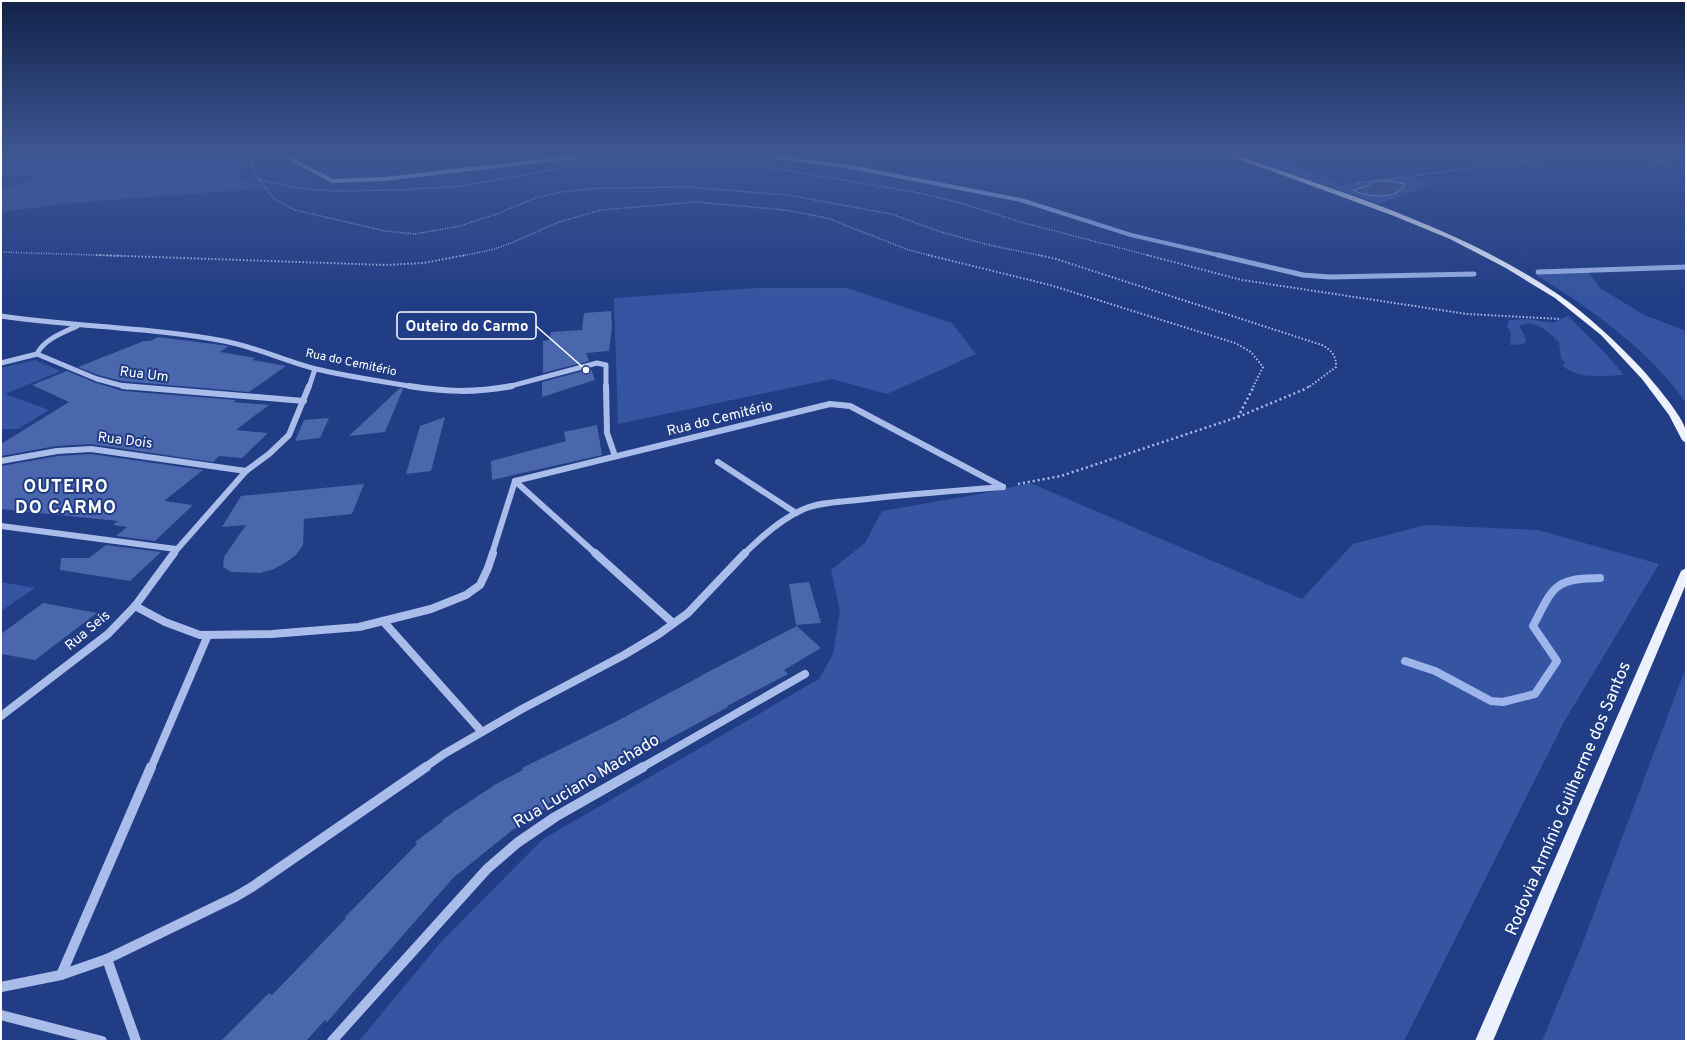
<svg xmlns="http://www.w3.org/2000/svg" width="1687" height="1042" font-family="Overpass,sans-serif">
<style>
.green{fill:#3555a2}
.water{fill:#364b80;stroke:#9db5ea}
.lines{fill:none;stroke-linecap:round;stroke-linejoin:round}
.stream-far2{stroke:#9db5ea;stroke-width:4}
.stream-far1{stroke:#9db5ea;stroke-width:5}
.stream{stroke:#9db5ea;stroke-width:8}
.building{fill:#4a66ad}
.path-far2{stroke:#aabce9;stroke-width:1.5;stroke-dasharray:1 1.5;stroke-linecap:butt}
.path-far1{stroke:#aabce9;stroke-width:2;stroke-dasharray:1.5 2;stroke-linecap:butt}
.path{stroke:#aabce9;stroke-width:2.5;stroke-dasharray:2 3;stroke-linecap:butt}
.minor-far3{stroke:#aabce9;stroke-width:5}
.minor-far2{stroke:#aabce9;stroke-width:6}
.minor-far1{stroke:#aabce9;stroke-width:8}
.minor{stroke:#aabce9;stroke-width:10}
.major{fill:#edf1fe;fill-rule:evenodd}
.labels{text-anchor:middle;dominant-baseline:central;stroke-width:4;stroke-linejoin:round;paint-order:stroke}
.far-street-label{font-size:12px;fill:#fff;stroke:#213d85}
.street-label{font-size:14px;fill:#fff;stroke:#213d85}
.near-street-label{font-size:17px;fill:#fff;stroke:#213d85}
.district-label{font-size:18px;font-weight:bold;letter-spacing:1px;fill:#fff;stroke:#213d85}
.leader{fill:none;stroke:#fff;stroke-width:1.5}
.callout-dot{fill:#fff;stroke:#213d85;stroke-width:1.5}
.callout{fill:#213d85;stroke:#fff;stroke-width:1.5}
.callout-label{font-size:15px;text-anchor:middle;font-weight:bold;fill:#fff}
</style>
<rect width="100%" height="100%" fill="#213d85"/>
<g class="green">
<path d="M1,154H242L239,178L269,188L71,203L9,211L1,214V190L36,177L22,175H1Z"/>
<path d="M1238,154H1256L1342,184L1329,186Z"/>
<path d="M1414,176C1419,182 1426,180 1431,185L1379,204L1332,187L1373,181L1368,186L1354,189H1401L1405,184L1376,181Z"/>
<path d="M1587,270L1600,288L1644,315L1686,331V403C1653,353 1585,304 1534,274Z"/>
<path d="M756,288H847L952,323L976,354L887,394L832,379L618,424L614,298Z"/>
<path d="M1568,316L1605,353L1624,375C1604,376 1577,380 1562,365L1566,364L1561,359L1559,342C1548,332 1535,318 1519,326L1525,336L1526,342L1523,344L1510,345L1511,333L1507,326L1509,320L1528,319L1553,323Z"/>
<path d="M35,360L61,371L5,394L49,410L18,429H1V368Z"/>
<path d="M1030,483L1302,599L1353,544L1425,525L1538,530L1659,564L1564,722L1404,1041H359L441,942L543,839L819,679L833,654L840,611L831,570L865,543L882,511L980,494Z"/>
<path d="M1,582L35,588L1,611Z"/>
<path d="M1686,667V1041H1542L1580,950Z"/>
</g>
<path class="water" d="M1373,181H1389L1405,184C1403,186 1401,190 1399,191C1390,199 1362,196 1353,190L1368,186Z"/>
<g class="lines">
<g class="stream-far2">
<path d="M286,154L294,161L333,181L384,179L601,154"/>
<path d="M757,154L851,167L1021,200L1131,235L1222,256"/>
</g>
<g class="stream-far1">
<path d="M1218,255L1303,275L1330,277L1474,274"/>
<path d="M1538,272L1686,267"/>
</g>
<path class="stream" d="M1405,661L1435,671L1491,701L1503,702L1535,694L1557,661L1533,626C1553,588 1553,578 1600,578"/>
</g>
<g class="building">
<path d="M611,311L612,327L609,351L586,353L589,361L543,373V341L549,340L551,332L582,330L584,313Z"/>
<path d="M158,337L229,346L220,352L255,358L252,360L286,366L249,392L122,381L98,375L78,367L144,341H150Z"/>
<path d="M591,369L595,380L542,397V382Z"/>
<path d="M67,371L96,383L123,391L236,400L234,402L269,405L236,430L268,433L242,458L219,456L213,462L91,444L56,446L1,456V444L69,402L32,385Z"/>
<path d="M400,388L403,389L385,432L349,436Z"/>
<path d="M445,417L431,471L406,474L420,426Z"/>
<path d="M329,418L320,438L295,441L304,420Z"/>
<path d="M597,425L602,455L492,480L491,461L566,441L564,432Z"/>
<path d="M91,454L203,470L164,501L193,505L155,541L116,536L127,527L113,525L118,521L1,509V466L58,456Z"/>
<path d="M364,484L352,514L304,519L303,545L296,555L288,561L274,569L260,573L231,572L223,567L224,557L246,525L222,527L241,496Z"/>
<path d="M106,545L161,552L130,581L60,570L61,558H89Z"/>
<path d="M809,582L821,623L796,625L789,584Z"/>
<path d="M43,603L97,613L35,660L1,654V634Z"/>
<path d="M797,626L821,648L784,670L788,674L727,706L728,707L641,754L642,755L544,806L546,808L510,832L453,878L327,1022L325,1020L306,1041H221L269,993L272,995L302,964L346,918L345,917L417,844L415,842L443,821L442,820L496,784L523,770L522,768L617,721L701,676H700Z"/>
</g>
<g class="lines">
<g class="path-far2">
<path d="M251,154V163L255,174L260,180L298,188L334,191L397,190L462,186L569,167H755L778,169L920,193L957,202L1024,223L1151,256"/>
<path d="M1618,154L1686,166"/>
<path d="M260,180L274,199L295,210L385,231L415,234L460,226L497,214L535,198L561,192L601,188L688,187L788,195L891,214L941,232L989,245L1043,256"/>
<path d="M1356,183L1584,154"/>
<path d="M1,252L124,256"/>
<path d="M462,256L491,250L509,244L559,222L601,210L696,202L785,210L827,218L909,250L932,256"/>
</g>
<g class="path-far1">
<path d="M96,255L385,265L423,263L466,255"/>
<path d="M928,255L1050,285L1235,343L1251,352L1263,367L1253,387"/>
<path d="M1038,255L1056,259L1322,345C1332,351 1336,355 1336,367L1309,387"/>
<path d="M1147,255L1242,280L1467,314L1560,319"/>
</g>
<g class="path">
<path d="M1238,417L1305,389L1310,386"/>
<path d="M1018,484L1061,476L1238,417L1254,386"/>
</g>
<g class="minor-far3">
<path d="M1,316C75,327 150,327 224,341C256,347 285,361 316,369C349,377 382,381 415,387"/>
<path d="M77,326C63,333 44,339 37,354L97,379L127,387"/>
<path d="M1,363L37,354"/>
<path d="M309,387L315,369"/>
<path d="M507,387L597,363L606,365V387"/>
</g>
<g class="minor-far2">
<path d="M123,386L304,401"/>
<path d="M409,386C447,392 473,393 512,386"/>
<path d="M606,386L607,433L615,456"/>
<path d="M1,461L57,451L91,449L246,471"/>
<path d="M718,462L796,513"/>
<path d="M515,481L830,404L850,406L1003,487"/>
<path d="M515,481L596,554"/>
<path d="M1,526L176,549"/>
<path d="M173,554L246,471L269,454L289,435L309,386"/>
<path d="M492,554L515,481"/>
<path d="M744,554C762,536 781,519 804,509C820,502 841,502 858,500C906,494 955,491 1003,487"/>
</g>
<g class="minor-far1">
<path d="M595,553L673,623"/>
<path d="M135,606L165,622L200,635L272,634L359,627L431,609L466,595L480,585L488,568L493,553"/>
<path d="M383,621L482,732"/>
<path d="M1,716L108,634L135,606L174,553"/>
<path d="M151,768L208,635"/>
<path d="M424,768L444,754L522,709L624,655L659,634L688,613L745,553"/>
<path d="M641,768L805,674"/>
</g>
<g class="minor">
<path d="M107,959L136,1041"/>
<path d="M61,975L151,767"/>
<path d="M1,987L61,975L107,959L235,897L252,887L426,767"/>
<path d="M1,1015L102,1041"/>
<path d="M332,1041L487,869L517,843L555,817L643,767"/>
</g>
<g class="major">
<path d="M1225,154H1232C1344,193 1461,228 1559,295C1589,316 1615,341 1640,367C1651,379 1683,416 1686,431C1687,434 1686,439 1686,443L1682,440L1669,415L1642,379L1601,335L1555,298L1504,267L1450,239L1394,216Z"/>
<path d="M1686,568V584L1493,1041H1475L1681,571Z"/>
</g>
</g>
<linearGradient id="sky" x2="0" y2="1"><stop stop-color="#122249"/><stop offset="0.51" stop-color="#3d5794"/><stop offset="1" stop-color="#3d5794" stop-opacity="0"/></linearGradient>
<rect width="1687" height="300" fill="url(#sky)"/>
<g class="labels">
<g class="far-street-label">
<text transform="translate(351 363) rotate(12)">Rua do Cemitério</text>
</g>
<g class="street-label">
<text transform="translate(144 375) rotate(7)">Rua Um</text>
<text transform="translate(720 419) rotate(-14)">Rua do Cemitério</text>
<text transform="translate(125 441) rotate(7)">Rua Dois</text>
<text transform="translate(88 631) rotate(-40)">Rua Seis</text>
</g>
<g class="near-street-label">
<text transform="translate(587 782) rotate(-31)">Rua Luciano Machado</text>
<text transform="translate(1569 799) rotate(-67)">Rodovia Armínio Guilherme dos Santos</text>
</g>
<g class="district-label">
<text x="66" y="487">OUTEIRO<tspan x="66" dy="21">DO CARMO</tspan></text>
</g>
</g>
<path class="leader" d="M586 370L536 326"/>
<circle class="callout-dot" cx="586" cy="370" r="4"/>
<rect class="callout" x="397" y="312" width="139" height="27" rx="4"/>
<g class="callout-label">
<text x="467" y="331">Outeiro do Carmo</text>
</g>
<rect width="1687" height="1042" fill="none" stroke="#ffffff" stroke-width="4"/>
</svg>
